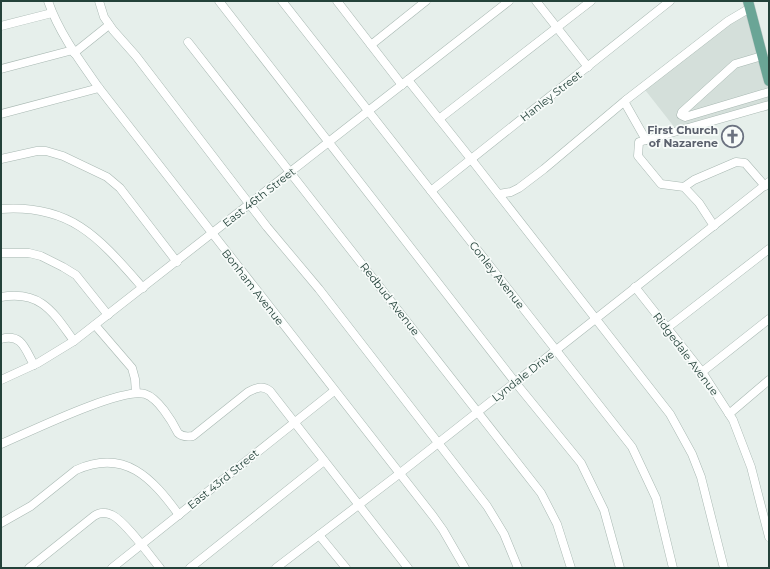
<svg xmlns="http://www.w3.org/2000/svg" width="770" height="569" font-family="Montserrat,sans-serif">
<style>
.built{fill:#d4dfda}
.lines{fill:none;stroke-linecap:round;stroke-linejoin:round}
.minor-casing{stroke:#a8b8b2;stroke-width:9}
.major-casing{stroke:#c2cac8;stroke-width:11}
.minor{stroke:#fff;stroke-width:8}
.major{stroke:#6aa596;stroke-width:10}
.labels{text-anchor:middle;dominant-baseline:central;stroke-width:3.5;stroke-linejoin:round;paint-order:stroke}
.street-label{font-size:11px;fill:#24423a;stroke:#f7fbf9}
.worship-label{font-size:11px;font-weight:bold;fill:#5b616d;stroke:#f7fbf9;text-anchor:end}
</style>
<rect width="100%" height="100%" fill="#e6efeb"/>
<path class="built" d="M748,3L769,81V103L675,128L642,86Z"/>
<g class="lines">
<defs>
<g id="minor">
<path d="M48,1C59,33 80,61 99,88L433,516L443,530L465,568"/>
<path d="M99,1L104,17L113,30L136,56L267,227L319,289L487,506L504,534L518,568"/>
<path d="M219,1L515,382L581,463L604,510L620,568"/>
<path d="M282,1L632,447L656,498L673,568"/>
<path d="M337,1L402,85"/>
<path d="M536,1L588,67"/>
<path d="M1,26L52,13"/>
<path d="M188,42L541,493L557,524L571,568"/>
<path d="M371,45L426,1"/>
<path d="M74,53L109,25"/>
<path d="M762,56L735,64L682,112L681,115L685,117L769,92"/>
<path d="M1,69L73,50"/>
<path d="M408,80L471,159L670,414L692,454L701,477L724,568"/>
<path d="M1,114L99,88"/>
<path d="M439,119L591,1"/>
<path d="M646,140L625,103L626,100L728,21L750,8"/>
<path d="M1,159L37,151H46L63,156L107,177L120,188L177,262"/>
<path d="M684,187L694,180L736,162L745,163L765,186"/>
<path d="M431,191L670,1"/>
<path d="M499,194L511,192L519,188L544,169L626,100"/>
<path d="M1,209C72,204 100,239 143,288"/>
<path d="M714,226L699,203L684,187L661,184L638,156L639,142L769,105"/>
<path d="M1,253H29L41,256L63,267L76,275L108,315"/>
<path d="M635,287L702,372L733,420L751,467L769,537"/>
<path d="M1,297C41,290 53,312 74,341"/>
<path d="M95,325L132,368L135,379L136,393"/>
<path d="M667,328L769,249"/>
<path d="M1,339C22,333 25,349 34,365"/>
<path d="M702,372L769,319"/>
<path d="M1,380L38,363L74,341L509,1"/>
<path d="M729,414L769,380"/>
<path d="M1,444C27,433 121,387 145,394C158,398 172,421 178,433C182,437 187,437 193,436L248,392C256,388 262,385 270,391L408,568"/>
<path d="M1,523L31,506L76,470C125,448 152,478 179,515"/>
<path d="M319,535L346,568"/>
<path d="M29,568L94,516C100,512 106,512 112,515C125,521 150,556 160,568"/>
<path d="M112,568L334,391"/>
<path d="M190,568L324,461"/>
<path d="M276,568L399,474L769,182"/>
</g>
<path id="major" d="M748,1L769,81"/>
</defs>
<use href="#minor" class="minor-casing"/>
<use href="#major" class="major-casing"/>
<use href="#minor" class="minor"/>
<use href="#major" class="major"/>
</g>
<defs>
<symbol id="church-ring" viewBox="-11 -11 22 22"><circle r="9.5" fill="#f7fbf9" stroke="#6b7280" stroke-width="1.5"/><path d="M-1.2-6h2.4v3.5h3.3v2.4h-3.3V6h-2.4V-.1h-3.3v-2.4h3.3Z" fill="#6b7280"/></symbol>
</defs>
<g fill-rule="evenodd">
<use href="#church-ring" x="720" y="124" width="25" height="25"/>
</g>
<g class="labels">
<g class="street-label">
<text transform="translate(551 96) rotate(-38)">Hanley Street</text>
<text transform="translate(259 197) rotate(-38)">East 46th Street</text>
<text transform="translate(497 275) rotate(52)">Conley Avenue</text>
<text transform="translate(253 287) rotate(52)">Bonham Avenue</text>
<text transform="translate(390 299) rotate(52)">Redbud Avenue</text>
<text transform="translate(686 354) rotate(53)">Ridgedale Avenue</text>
<text transform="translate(523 376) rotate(-38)">Lyndale Drive</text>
<text transform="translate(223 479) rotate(-39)">East 43rd Street</text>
</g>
<g class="worship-label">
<text x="718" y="130">First Church<tspan x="718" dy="13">of Nazarene</tspan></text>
</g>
</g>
<rect width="770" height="569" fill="none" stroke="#24423a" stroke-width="4"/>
</svg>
